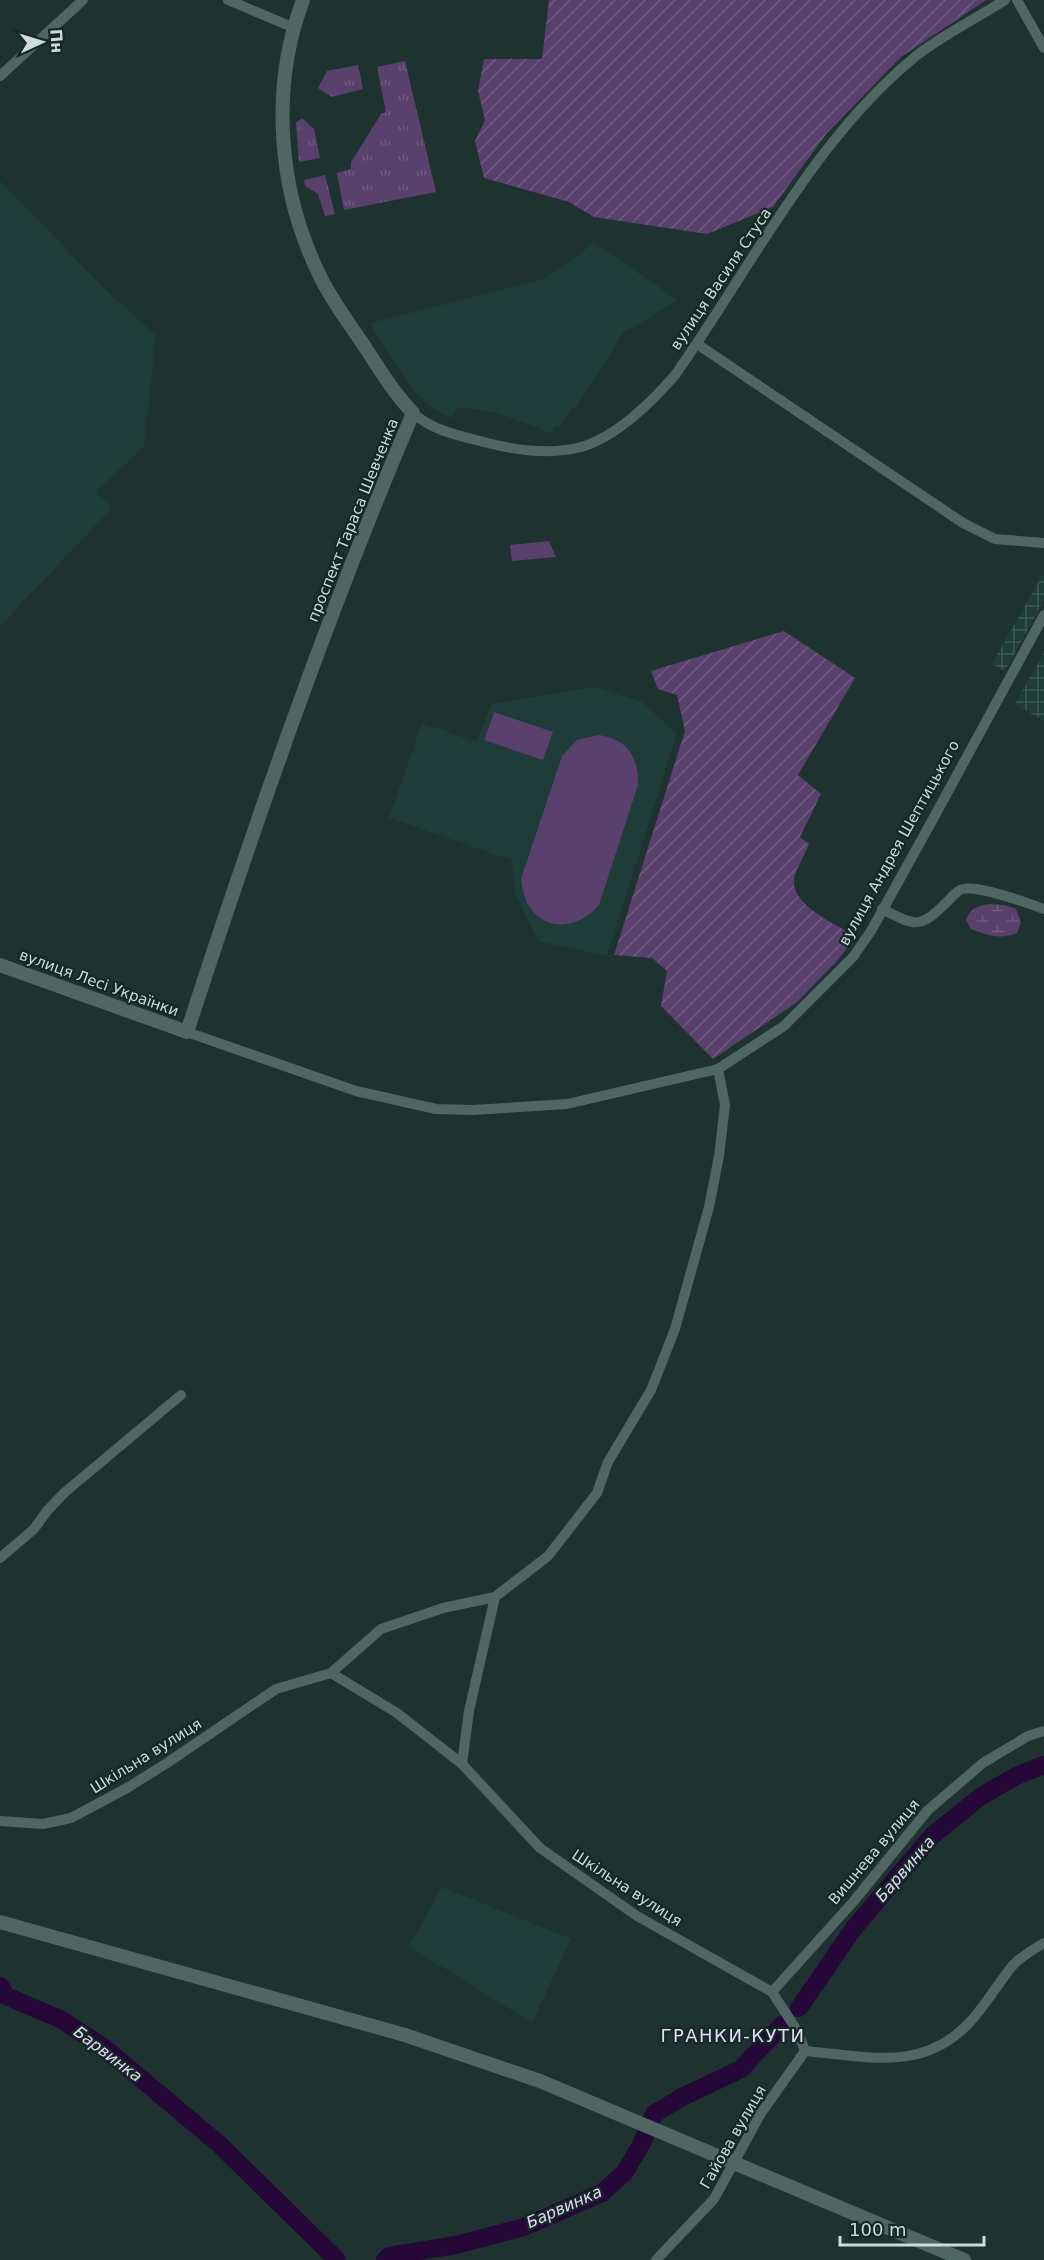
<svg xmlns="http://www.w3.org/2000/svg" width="1044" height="2260" font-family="'DejaVu Sans',sans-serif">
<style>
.built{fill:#1f3d38}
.industrial{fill:url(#industrial-grid)}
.grass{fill:url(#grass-tufts)}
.wetland{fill:url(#wetland-marsh)}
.garden{fill:url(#garden-furrows)}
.pitch{fill:#59406d}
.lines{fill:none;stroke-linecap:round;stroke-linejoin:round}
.river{stroke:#250738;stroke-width:18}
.minor{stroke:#506662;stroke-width:10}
.tertiary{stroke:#506662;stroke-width:14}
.labels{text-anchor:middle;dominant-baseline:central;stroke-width:4.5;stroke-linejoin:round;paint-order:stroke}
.street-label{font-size:15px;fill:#cedbd8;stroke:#142925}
.water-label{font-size:16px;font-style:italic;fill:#e7d6f7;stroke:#142925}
.quarter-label{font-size:18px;letter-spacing:1.5px;fill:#e8daf5;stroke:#142925}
</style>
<defs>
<pattern id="industrial-grid" width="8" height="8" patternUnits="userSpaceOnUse" patternTransform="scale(1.5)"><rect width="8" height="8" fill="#1f3d38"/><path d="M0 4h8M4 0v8" fill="none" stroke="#3e5854"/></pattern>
<pattern id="grass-tufts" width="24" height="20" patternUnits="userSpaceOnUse" patternTransform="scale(1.5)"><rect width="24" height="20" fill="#59406d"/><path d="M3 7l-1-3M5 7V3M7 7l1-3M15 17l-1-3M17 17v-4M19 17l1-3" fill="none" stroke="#705b81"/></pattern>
<pattern id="wetland-marsh" width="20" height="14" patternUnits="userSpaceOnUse" patternTransform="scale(1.5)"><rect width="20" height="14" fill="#59406d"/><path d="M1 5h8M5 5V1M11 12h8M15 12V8" fill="none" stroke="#705b81"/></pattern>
<pattern id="garden-furrows" width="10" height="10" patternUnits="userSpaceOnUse" patternTransform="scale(1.5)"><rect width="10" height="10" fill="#59406d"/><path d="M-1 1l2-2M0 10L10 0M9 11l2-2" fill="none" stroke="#705b81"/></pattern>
</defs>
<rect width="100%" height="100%" fill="#1e332f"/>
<g class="built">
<path d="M0,181L103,287L156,336L144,446L97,491L111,509L0,626Z"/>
<path d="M594,243L678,300L623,333L576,408L572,407L560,427L555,426L551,433L498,413L459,407L451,418L434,409L416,393L376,335L371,323L545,279Z"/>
<path d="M594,687L642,702L677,734L607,956L538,941L515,893L512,860L389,818L422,723L476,742L492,704Z"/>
<path d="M442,1887L571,1939L532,2023L409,1946Z"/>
</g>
<g class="industrial">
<path d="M1044,572V600L1005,671L992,664Z"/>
<path d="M1044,653V721L1015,704Z"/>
</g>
<g class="grass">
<path d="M405,61L436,192L344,210L337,173L351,169V162L381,114L386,112L377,67Z"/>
<path d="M358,65L363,89L332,97L318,88L327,71Z"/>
<path d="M302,118L314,129L320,158L299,162L296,123Z"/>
<path d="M325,175L335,214L325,216L318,194L305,186L304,180Z"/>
</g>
<path class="wetland" d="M991,904L1005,905L1016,909L1021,922L1017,933C1001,940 986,935 971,929L966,920C971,907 978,906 991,904Z"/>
<g class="garden">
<path d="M549,0H986L901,57L827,133L773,207L707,234L594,217L569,202L484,178L475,141L485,120L478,91L484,59H542Z"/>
<path d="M784,631L855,678L798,775L821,794L800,837L809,844C805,855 796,868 794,879C791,906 836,924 856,937L836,962L796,1003L713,1059L661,1006L667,971L652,958L614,955L685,731L677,695L658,689L651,671Z"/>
</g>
<g class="pitch">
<path d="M549,541L556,557L512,561L510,545Z"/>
<path d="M494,712L553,732L543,760L484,740Z"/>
<path d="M599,735C627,739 639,757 638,785L599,905C567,940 525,926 521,879L562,756L577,740Z"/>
</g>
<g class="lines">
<g class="river">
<path d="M0,1986L6,1996L60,2019L102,2046L219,2144L337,2260"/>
<path d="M799,2008L854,1928L932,1836L980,1797L1016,1776L1044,1765"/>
<path d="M385,2260L389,2256L456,2245L524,2227L602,2193L625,2172L642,2143L654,2114L682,2097L741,2069L783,2024"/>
</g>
<g class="minor">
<path d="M228,0L292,27"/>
<path d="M1017,0L1044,48"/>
<path d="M0,76L83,0"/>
<path d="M697,344L963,523L995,539L1044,543"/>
<path d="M413,413C431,429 452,434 476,440C508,449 548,456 581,447C616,437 652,402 675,375C751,268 813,140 916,56C941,36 977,18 1005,0"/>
<path d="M882,909C917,927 920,929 949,900C953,896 957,890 963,889C979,885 1027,903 1044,909"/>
<path d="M187,1032L356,1091L436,1109L473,1110L567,1104L718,1069L784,1026L853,957L871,931L933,819L1044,615"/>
<path d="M0,1558L34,1529L47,1511L64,1493L181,1395"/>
<path d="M331,1673L397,1713L462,1764L540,1848L637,1916L772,1992L798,2032L805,2051"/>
<path d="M462,1764L469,1711L495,1597"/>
<path d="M0,1821L43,1824L71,1818L127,1788L167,1763L276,1689L331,1673L381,1629L443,1608L495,1597L548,1556L597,1493L608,1462L651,1390L675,1329L709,1207L719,1156L725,1105L718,1069"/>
<path d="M772,1992L853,1902L928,1810L983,1763L1028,1736L1044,1731"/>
<path d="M805,2051C866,2056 922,2073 969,2023C986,2005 998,1983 1014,1964C1022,1956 1034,1949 1044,1943"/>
<path d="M656,2260L714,2199L761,2113L805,2051"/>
</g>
<g class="tertiary">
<path d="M0,965L187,1032C255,823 327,615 413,413C394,393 380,370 365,347C349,323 331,300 319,274C278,190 270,88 303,0"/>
<path d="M0,1922L405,2035L540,2081L964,2260"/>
</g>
</g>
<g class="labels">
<g class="street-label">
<text transform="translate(721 279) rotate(-56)">вулиця Василя Стуса</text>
<text transform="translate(353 520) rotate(-68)">проспект Тараса Шевченка</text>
<text transform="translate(899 843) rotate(-61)">вулиця Андрея Шептицького</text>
<text transform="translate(99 983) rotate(20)">вулиця Лесі Українки</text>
<text transform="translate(146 1756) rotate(-32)">Шкільна вулиця</text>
<text transform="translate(874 1852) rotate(-50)">Вишнева вулиця</text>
<text transform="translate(627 1888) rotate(33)">Шкільна вулиця</text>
<text transform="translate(733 2137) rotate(-60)">Гайова вулиця</text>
</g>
<g class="water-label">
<text transform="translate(905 1869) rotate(-49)">Барвинка</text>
<text transform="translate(108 2054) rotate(37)">Барвинка</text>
<text transform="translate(564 2207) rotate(-24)">Барвинка</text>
</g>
<g class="quarter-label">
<text x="733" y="2035">ГРАНКИ-КУТИ</text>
</g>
</g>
<g transform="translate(42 42) rotate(86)" stroke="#142925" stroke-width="4.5" paint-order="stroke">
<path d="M0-4.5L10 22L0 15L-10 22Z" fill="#cedbd8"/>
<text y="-9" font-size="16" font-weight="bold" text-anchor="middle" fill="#cedbd8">Пн</text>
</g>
<path d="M840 2236v9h144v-9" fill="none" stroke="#cedbd8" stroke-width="3"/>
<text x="849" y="2236" font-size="18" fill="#cedbd8" stroke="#142925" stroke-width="4.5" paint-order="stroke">100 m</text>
</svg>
